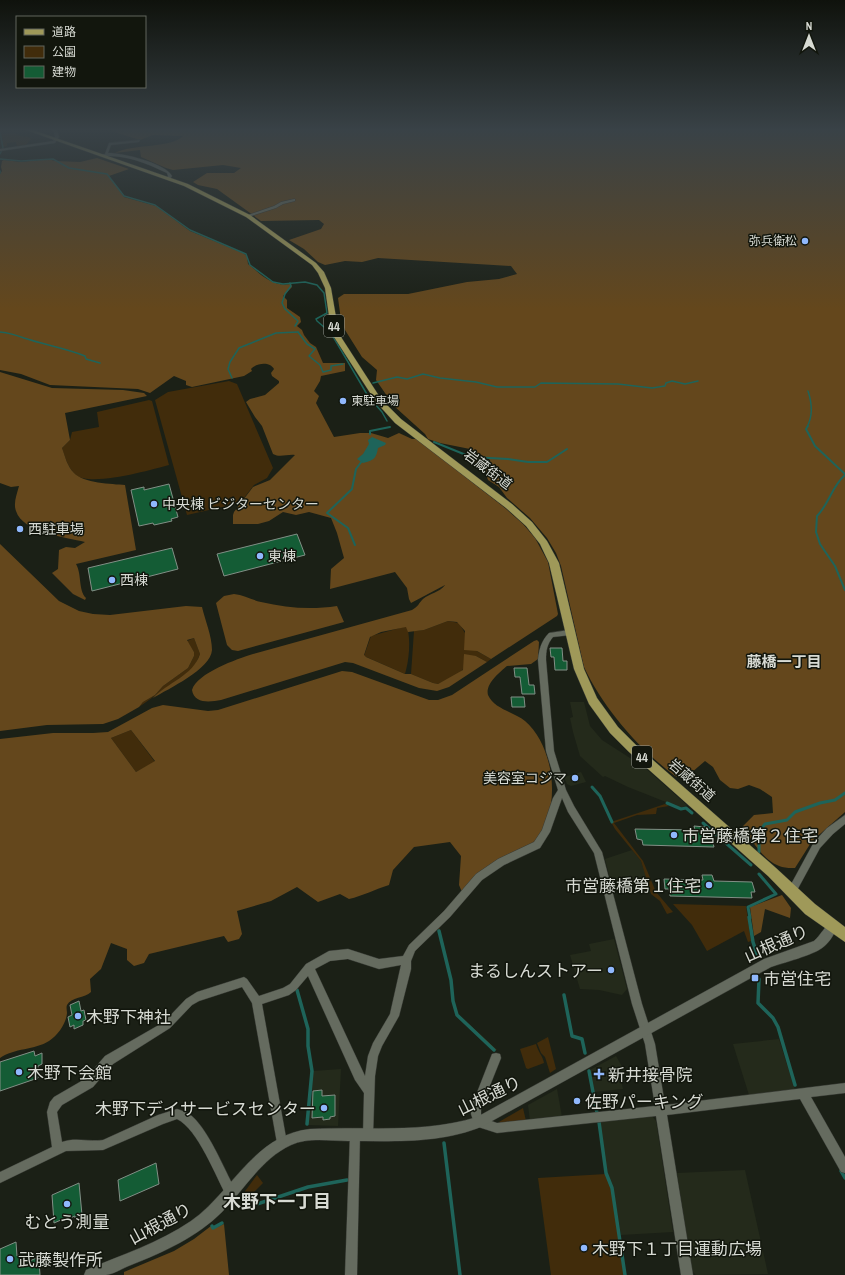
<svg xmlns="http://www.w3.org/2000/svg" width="845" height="1275" font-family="'Archivo Narrow','Noto Sans JP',sans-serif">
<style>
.built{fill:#242a1b}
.green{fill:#412c0b}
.forest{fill:#64471c;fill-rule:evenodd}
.water{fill:#1e645a}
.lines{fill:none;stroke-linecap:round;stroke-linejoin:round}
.stream-far3{stroke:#1e645a;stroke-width:1.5}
.stream-far2{stroke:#1e645a;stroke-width:2}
.stream-far1{stroke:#1e645a;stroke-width:3}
.stream{stroke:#1e645a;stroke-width:3.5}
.building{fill:#145c35;stroke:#828f86}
.minor-casing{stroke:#383b35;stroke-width:1}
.tertiary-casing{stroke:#383b35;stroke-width:1}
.primary-casing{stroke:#383b35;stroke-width:1}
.minor{fill:#656b5f;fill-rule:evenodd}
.tertiary{fill:#656b5f;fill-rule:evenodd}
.primary{fill:#9f9959;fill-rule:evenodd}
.poi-dot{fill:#90b8fd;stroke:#12160d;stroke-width:1.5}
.labels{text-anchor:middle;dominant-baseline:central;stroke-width:3;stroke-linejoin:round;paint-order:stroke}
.far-poi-label{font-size:12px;fill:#d7dad3;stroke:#12160d;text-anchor:end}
.shield{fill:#12160d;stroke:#9c9f98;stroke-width:1}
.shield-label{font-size:13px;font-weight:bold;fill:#d7dad3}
.street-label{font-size:14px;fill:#d7dad3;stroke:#12160d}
.poi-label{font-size:14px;fill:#d7dad3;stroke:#12160d;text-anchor:start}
.neighbourhood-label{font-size:15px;font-weight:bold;fill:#d7dad3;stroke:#12160d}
.near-poi-label{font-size:17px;fill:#d7dad3;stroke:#12160d;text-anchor:start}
.near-street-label{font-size:17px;fill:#d7dad3;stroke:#12160d}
.near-neighbourhood-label{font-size:18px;font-weight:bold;fill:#d7dad3;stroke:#12160d}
</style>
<rect width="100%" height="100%" fill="#1b2016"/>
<g class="built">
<path d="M570,702H584L590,726L602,740L644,767L687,805L681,808L628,787L605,776L603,777L580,756L573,732L570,718L573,717Z"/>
<path d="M581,772L586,782L571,786L567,784L564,777Z"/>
<path d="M632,850L641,861L647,879L611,882L605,859Z"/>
<path d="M614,939L627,989L622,995L599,990L580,989L570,955L591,951L589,944Z"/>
<path d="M779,1039L795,1090L749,1095L733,1044Z"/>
<path d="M616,1056L628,1077L621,1081L623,1089L594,1092L590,1070Z"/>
<path d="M341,1069L338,1126L308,1125L313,1071Z"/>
<path d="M557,1089L562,1117L530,1121L528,1105Z"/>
<path d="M651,1115L656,1121L673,1232L621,1235L613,1188L607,1174L600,1121Z"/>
<path d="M745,1170L768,1274L696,1275L692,1271L677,1173Z"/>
</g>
<g class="green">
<path d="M15,133L20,136L29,137L31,139L26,145L17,146L16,142L7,143V146L3,147L2,134Z"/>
<path d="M229,381L237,384L273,468L267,478L254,485L240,503L187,515L155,400L168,392Z"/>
<path d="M149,400L152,401L169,465C150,470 91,487 76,475C68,468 65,457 62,448L70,440L72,432L99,427L97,412Z"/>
<path d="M448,621L459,623L475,650L491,659L487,662L476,656L464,667L461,673L438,684L433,683L411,674L414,631L424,630Z"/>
<path d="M407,626C411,641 409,660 405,674L364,656L371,636Z"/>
<path d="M194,638L200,654L194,668L139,707L143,702L155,695L163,686L188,668L194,656V652L187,641Z"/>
<path d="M131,730L155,762L136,772L111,738Z"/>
<path d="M665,804L669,806L657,808L656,814L637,815L614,823L643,861L656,892L673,912L667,914L660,901L651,894L641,861L615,829L611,822Z"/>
<path d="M673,904L746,906L751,941L748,942L744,931L707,951L692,925Z"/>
<path d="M439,926L452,980L454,1000L458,1014L497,1050H494L457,1015L452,1001L451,980L438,927Z"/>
<path d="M548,1037L556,1069L550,1073L545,1057L541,1053L537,1043Z"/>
<path d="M536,1044C538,1052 543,1056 544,1063L528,1069L526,1068L520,1049Z"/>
<path d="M523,1108L526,1121L501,1124L499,1122Z"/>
<path d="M606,1174L611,1187L624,1275H551L538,1178Z"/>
<path d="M257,1175L263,1183L254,1192L253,1207H249L240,1198Z"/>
</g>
<g class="forest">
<path d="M112,130H845V812L812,841L795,868C791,868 786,868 782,867C764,862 752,841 743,826L754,815L773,813L772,797L760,789L749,785L738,789L730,788L720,780L713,767L705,761L684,779L675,776C639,749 603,708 584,667L561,566L556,553L547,538L530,518L507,498L499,487L488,480L486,474V468L480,467L472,461L478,453L470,449L440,443L428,439L425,434L394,406L376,380L377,370L362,357L345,330L341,320L338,298L344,294H408L467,282L499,279L517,274L511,266L378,258L362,262L345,261L325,265L318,262L304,249L289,240L321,229L324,224L319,220L261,221L217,189L198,185L193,182L207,173H234L241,168L223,165L173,170L166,168L141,157L140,150L115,153C131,144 173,148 183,136L153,135L140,140L114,132Z"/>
<path d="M97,158L129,169L109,176L124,197L156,206L190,231L243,253L247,256L248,264C262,275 272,287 291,284L292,287L283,296L287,300V308L300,317L301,322L297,326L302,330L304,335L310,343L316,347L323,363H345V371L321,376L320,381L314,391L319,396L316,403L334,437L360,433H371L388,438L399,433L412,439H417L505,508L523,524L535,538L548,562L558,614L557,616L491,659L477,651L464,650L465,631L457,622L448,621L424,630L408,632L406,627L381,632L370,637L364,655L366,657L405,674H411L433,683L438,684L463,670L464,654L476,656L487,662L449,687L437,691L419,688L353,663L345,662L221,700C210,702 194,704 192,690C197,673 237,659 253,654L412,610C419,606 418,604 423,599C430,593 439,593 445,585L411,603L409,599L407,588L395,572L330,589L331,569L344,558L337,533L331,518L309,512L296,515L283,512L269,521L258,524H233V515L234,512L253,487L270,480L295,455C287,454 280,458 273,454L262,426L255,417L246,402L250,399L265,395L279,383V381L272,376L271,373L274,369C270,361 256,363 251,369L252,371L244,376L192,387L186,385V381L174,376L150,393L138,389L50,385L21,374L0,370V174L2,171L1,167L2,161L4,160L21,162L48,159L55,161L80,162Z"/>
<path d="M0,372L52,388L123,390L144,393L147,396L65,413L70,440L62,448C65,456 67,466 74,473C83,483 112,484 125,485L136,550L76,564C82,574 78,590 86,598L85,600L73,594L52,573L58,569L59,550L66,547L75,548L85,542C66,537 23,533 16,511C13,503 17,494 19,486L11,487L0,483Z"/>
<path d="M0,544L59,601L79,611L93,614L110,615L186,606L202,607C205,620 212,636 212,650C211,669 168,689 153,698C168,682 193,676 200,654L194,638L187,640L194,652V656L188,668L163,686L155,695L143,702L139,707L118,719L103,724L47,725L0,731Z"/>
<path d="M234,594C244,595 252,600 261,602C287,608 311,610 337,606L344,622L238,651L232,650L227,645L216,603L224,596Z"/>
<path d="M537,640L539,642L538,659L531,664L507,666C500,672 485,684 488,695C494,709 514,712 525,721C555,747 562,809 536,840C532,846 523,850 517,854C498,867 480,880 462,892L459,885L461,856L450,842L414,847L393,870L389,885C375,889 363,896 349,899L340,894L318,902L297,887L271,901L237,911L242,934L239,939L228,942L224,936L149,954L144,963L134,966L127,960V949L111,943L101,969L90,979L91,992C85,998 71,997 67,1005C66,1007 67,1011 67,1013C66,1024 58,1035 49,1041C35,1050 14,1048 0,1058V739L53,733H93L108,732L152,708L163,705L208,711L218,710L342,671L352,672L429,700H438L452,695L534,641ZM131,730L155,761L136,772L111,738Z"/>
<path d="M782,895L791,908L790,918L765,909L761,932L754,936L750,907Z"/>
<path d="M224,1224L229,1275H124V1272L174,1251L194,1239L211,1226L213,1229Z"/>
</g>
<path class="water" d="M372,437L386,443L385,445L378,448C376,459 374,460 363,463L357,459L363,454L369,444L368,440Z"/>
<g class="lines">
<g class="stream-far3">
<path d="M0,132L3,148L0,154"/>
<path d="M0,159L21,161L53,159L69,168L107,174L124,196L155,205L190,230L246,254L250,265L273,282L283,284L305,282L317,285L324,293L327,313L316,319L317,321L331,333L368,396L382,412L387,421"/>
<path d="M0,171V173"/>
<path d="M290,283L291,286L285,294L282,303L285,309L298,321L295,326"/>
<path d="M0,332C9,333 16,335 24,338C45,345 65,348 85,356L86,359L100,363"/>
<path d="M298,332L307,344L315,349L309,356L320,365L323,372L331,370V366L343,364"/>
<path d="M232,378L228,369L230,362L239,348L276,333L298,332"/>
<path d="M373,383L397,377L407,379L423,374L440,378L476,382L497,387H535L541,383L618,384L652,388L665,386L666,383L672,381L685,384L698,381"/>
<path d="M807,427C813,416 812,403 808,391"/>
</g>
<g class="stream-far2">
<path d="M808,426L806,429L815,446L845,474"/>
<path d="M370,434V431L390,427"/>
<path d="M434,442L471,457L508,459L528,462H547L567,449"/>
<path d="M845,475C832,486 829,504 817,516L816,532L820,544L835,566L845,590"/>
<path d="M355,545L348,528L327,513L352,489L356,469L362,461"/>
</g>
<g class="stream-far1">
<path d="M592,787L600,796L612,822"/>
<path d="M667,803L681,809L686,808L692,813"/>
<path d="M703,823L751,865"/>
<path d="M759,852V832L765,824L787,820L795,812L820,803L835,800L845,793"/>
<path d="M750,918L748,907L776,894L759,874"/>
</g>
<g class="stream">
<path d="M749,917L753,942L757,954"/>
<path d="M439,931L451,980L453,1001L457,1015L494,1050"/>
<path d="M759,979L758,1003L773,1018L778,1027L795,1085"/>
<path d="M297,990L308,1029V1046L312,1071L307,1124"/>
<path d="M564,995L572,1036L582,1039L585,1053"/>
<path d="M589,1071L597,1113"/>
<path d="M599,1122L606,1173L612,1188L625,1275"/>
<path d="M444,1143L460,1275"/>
<path d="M841,1171L845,1178"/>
<path d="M254,1205L308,1187L347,1180"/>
<path d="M212,1226L213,1228L222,1223"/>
</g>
</g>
<g class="building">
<path d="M169,484L178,517L171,519L172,521L154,525L153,523L139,526L131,490L144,487V490Z"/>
<path d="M297,534L305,555L224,576L217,554Z"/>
<path d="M172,548L178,569L92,591L88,568Z"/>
<path d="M550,648H562L563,661H567V670H555L554,657H551Z"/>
<path d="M514,668H527L529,685H534L535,694H522L520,677H515Z"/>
<path d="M511,697H524L525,707H512Z"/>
<path d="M694,826L705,827L706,831L710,832L714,847L643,845L642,840L637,839L635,829L695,830Z"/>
<path d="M702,875H712L714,881L752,882L755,892H751L752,898L670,896L669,889H665L664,879L703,880Z"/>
<path d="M79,1001L81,1011L84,1010L86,1020L83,1021V1025L74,1029V1025L70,1027L68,1017L72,1015L70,1005Z"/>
<path d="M34,1051L35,1056L42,1053V1064L38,1066V1078L0,1091V1062Z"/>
<path d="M322,1090V1096L335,1095V1116L330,1117V1119L323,1120V1117L312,1118L313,1091Z"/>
<path d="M156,1163L159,1184L120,1201L118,1180Z"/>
<path d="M79,1183L82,1215L75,1218V1216L70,1218V1216L54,1223L52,1195Z"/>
<path d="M16,1242L17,1256L19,1255L20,1263L30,1258V1261L36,1258L37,1261L39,1260L40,1275H0V1249Z"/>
</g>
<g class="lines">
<defs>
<g id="minor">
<path d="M53,130H57L59,137L55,143L0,151V149L53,141L55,137Z"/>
<path d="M140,140L139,142L111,145L108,153C123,153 165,163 172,176L170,179L167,178L168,176L167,173C144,162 127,155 102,156L100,155L105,154L109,143Z"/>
<path d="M294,199H295V201L283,204L276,208L248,217L245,216L274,206L281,202Z"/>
<path d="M569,630L571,631L572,633L571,635L553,637C547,644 546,651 546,660L554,751L566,790L574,806L602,852L642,1004L655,1044L665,1105L845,1083V1093L811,1097L845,1157V1173L841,1172L800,1099L667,1115L693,1275H681L656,1116L497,1133L475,1126L471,1114V1108L492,1054L496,1053L500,1054L501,1058L481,1108V1114L483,1118L497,1123L655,1106L645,1044L632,1004L594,853L568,812L562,798L550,832L540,848L504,865L482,880L450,917L415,951L411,961V969L399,1016L382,1046L378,1056L375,1076L373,1135L372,1139L368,1140L364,1139L363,1135L364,1093L355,1080L308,976L296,990L289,995L262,1004L287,1143L286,1147L282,1148L278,1147L277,1143L252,1003L242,987L199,1001L192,1005L170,1028L113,1064L93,1087L62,1105L57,1112L62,1142C75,1137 89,1142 103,1140L158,1115L177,1109C181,1110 185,1112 189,1114C207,1126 224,1169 235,1189L237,1193L235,1197L231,1199L227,1197C216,1177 198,1129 177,1119L163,1124L103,1150L66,1151L0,1183V1172L52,1147L47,1112L50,1102L54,1097L85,1079L105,1056L164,1022L186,999L197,992L244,977L247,979L259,996L283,988L290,984L306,964L329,951L348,949L379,959L403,956L409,945L444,911L476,874L498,859L534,842L542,830L553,798L558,790L546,751L538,660C539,650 541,641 549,633ZM348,959L379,969L401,965L390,1014L373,1043L368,1056L365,1076L315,969L330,961Z"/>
<path d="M845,815V824L833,834L820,848L795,894L792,895L789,894L788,891L789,888L814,842L827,828Z"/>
<path d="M355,1130L359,1131L360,1135L357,1275H345L350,1135L351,1131Z"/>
</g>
<path id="tertiary" d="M832,922L836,923L837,927C834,935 829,943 822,948C813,955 783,963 771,967L483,1126C441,1144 393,1141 348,1141C330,1141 308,1137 291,1145C261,1159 245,1189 222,1212C197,1237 164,1252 131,1265C123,1268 114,1274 106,1275C99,1275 91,1275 84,1275L86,1270C121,1255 159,1243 191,1221C232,1192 254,1135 310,1129C367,1126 422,1134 477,1117L764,959L814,941C820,936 826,924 832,922Z"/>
<path id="primary" d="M26,130H33L188,184L250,215L316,263L324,272L331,288L337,323L341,337L381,399L401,419L512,504L532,522L547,541L559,563L584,669L597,698L618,727L637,746L776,868L815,904L845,927V942L805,914L768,876L629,752L610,733L589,704L574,669L549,563L540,544L526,526L506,508L395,423L376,402L334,337L330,323L325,288L318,273L312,265L246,217L184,186Z"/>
</defs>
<use href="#minor" class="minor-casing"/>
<use href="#tertiary" class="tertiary-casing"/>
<use href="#primary" class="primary-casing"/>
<use href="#minor" class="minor"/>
<use href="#tertiary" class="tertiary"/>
<use href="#primary" class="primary"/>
</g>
<linearGradient id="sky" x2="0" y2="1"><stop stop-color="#0f120c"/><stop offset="0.42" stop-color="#394247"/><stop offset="1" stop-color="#394247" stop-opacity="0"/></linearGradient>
<rect width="845" height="309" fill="url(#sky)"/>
<g class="poi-dot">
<circle cx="805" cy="241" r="4"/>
<circle cx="343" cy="401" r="4"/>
<circle cx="154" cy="504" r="4"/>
<circle cx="20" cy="529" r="4"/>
<circle cx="260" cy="556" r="4"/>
<circle cx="112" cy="580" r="4"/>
<circle cx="575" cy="778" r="4"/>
<circle cx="674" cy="835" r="4"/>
<circle cx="709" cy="885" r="4"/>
<circle cx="611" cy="970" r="4"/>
<rect x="751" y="974" width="8" height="8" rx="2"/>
<circle cx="78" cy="1016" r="4"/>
<circle cx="19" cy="1072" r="4"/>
<path d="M597 1068h4v4h4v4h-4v4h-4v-4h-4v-4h4z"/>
<circle cx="577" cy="1101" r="4"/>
<circle cx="324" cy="1108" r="4"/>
<circle cx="67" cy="1204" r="4"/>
<circle cx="584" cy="1248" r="4"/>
<circle cx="10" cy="1259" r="4"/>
</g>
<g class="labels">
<g class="far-poi-label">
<text x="797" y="241">弥兵衛松</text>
<text x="351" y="401" text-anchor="start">東駐車場</text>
</g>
<g class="shield">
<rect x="324" y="315" width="20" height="22" rx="3"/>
<rect x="632" y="746" width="20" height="22" rx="3"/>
</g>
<g class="shield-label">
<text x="334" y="326">44</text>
<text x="642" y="757">44</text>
</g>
<g class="street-label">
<text transform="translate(488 469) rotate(37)">岩蔵街道</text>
<text transform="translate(692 780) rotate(41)">岩蔵街道</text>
</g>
<g class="poi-label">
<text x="162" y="504">中央棟 ビジターセンター</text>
<text x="28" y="529">西駐車場</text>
<text x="268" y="556">東棟</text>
<text x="120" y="580">西棟</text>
<text x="567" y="778" text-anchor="end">美容室コジマ</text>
</g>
<g class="neighbourhood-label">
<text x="784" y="661">藤橋一丁目</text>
</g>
<g class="near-poi-label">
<text x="682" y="835">市営藤橋第２住宅</text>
<text x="701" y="885" text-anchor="end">市営藤橋第１住宅</text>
<text x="603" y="970" text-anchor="end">まるしんストアー</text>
<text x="763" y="978">市営住宅</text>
<text x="86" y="1016">木野下神社</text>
<text x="27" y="1072">木野下会館</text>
<text x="608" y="1074">新井接骨院</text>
<text x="585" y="1101">佐野パーキング</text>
<text x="316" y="1108" text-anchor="end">木野下デイサービスセンター</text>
<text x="67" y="1221" text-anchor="middle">むとう測量</text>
<text x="592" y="1248">木野下１丁目運動広場</text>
<text x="18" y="1259">武藤製作所</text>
</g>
<g class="near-street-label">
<text transform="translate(776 943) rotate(-24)">山根通り</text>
<text transform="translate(489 1095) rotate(-26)">山根通り</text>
<text transform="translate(160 1223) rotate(-28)">山根通り</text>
</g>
<g class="near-neighbourhood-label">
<text x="277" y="1201">木野下一丁目</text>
</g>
</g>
<rect x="16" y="16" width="130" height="72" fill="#12160d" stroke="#61645c"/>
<rect x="24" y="29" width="20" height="6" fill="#9f9959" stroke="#61645c"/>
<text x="52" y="36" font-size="12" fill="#d7dad3">道路</text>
<rect x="24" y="46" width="20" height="12" fill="#412c0b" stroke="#61645c"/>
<text x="52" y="56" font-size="12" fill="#d7dad3">公園</text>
<rect x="24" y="66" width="20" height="12" fill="#145c35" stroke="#61645c"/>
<text x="52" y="76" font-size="12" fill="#d7dad3">建物</text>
<g transform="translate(809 36)" stroke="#12160d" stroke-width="3" paint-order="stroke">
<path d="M0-3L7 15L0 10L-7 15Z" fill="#d7dad3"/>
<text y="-6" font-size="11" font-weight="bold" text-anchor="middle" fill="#d7dad3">N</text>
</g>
</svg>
